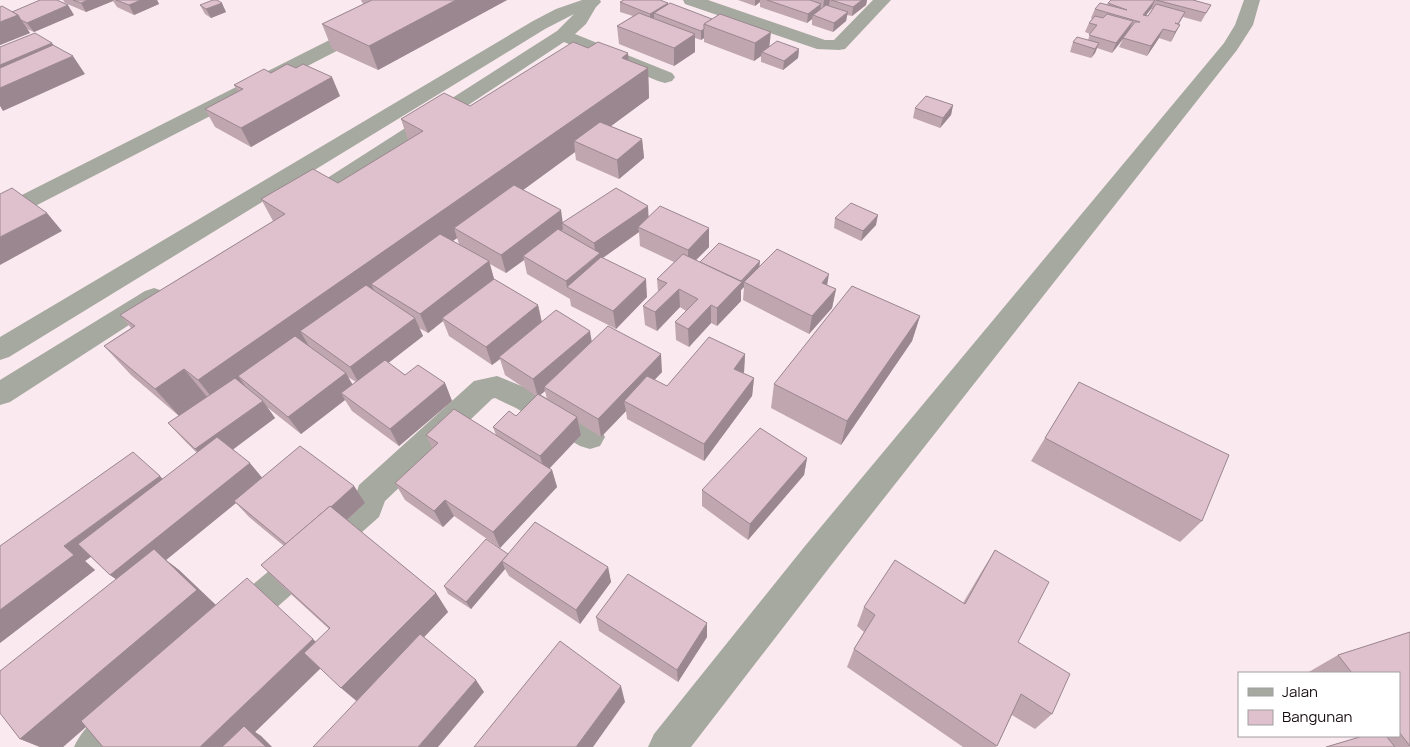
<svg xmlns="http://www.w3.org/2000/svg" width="1410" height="747" font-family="Manrope,sans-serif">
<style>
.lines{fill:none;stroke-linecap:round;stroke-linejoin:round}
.minor{fill:#a5a99f;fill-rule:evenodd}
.wall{fill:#bfa6af;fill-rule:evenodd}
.shaded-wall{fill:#9b878f}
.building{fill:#dec1cc;stroke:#9b878f}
</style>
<rect width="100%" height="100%" fill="#fbe9f0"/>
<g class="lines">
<g class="minor">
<path d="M409,0H430L428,4L8,220L0,222V206Z"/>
<path d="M582,0H600L601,2L596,7L586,24L575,34L672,73L675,77L672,81L665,83L658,81L564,42L312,208L304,210L296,208L293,203L296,198L557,31L574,14L545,29L9,357L0,360V337L533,21L556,9Z"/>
<path d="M683,0H708L825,40H834L873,0H891L845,49L839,50L817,49L685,4Z"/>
<path d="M1244,0H1260L1253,25L1237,50L829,568L691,747H648L654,734L805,546L1224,43L1235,25Z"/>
<path d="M154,288L163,291L167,297L163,303L10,402L0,405V380L145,291Z"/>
<path d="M497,376L536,392L600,428L605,437L600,446L590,449L580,446L516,408L495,398L492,399L385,501L379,517L250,631L238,636L226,631L221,619L226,607L354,500L359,485L474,381Z"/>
<path d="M127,698L140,704L146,717L140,730L121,747H74C83,726 106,707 127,698Z"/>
</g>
</g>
<g class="wall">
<path d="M63,0H157L159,4L134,15L117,7L113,1L86,12L65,3Z"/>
<path d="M361,0H507L378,70L332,49L322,24L363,4Z"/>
<path d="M738,0H867L866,5L852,16L847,15L846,21L833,32L812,25V19L807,23L760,7V2L755,6Z"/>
<path d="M1111,0H1193L1211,5L1201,22L1183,17L1179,24L1175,34L1171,42L1159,38L1147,56L1119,47L1123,39L1112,53L1097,48L1095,53L1091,58L1070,52L1073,42L1088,40L1090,34L1085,32L1089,23L1092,19L1091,18L1095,9L1107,4ZM1151,9H1152L1148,16L1146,15Z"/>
<path d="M620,2L668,5L770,46L799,49L798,58L783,70L761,62V56L754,61L704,42V38L701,40L695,38V52L674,66L619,44L617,26L633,16L620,12Z"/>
<path d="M200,5L226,12L211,18L205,14Z"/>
<path d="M0,7L12,12L74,15L34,32L27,29L30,33L0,45Z"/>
<path d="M588,48L629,60L648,68L649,98L611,126L642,139L644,158L619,179L576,160L575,152L523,190L563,223L648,218L709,228V247L696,260L700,262L759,267L827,285L836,289L832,308L809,334L743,300L744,287L741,290V301L717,326L711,323L689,347L676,340L675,322L686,311L680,307L657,331L645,325L643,306L658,292L657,279L674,262L640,246L639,232L603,258L647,297L616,329L571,306L570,299L527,274L524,260L506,273L490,264L494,279L538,305L542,322L592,341L662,372L654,380L667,386L745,354L744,372L743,373L754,378L752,396L704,461L627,419L626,411L601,437L579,423L581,435L549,469L552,470L557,487L500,548L454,516L443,527L405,500L395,483L432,448L426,435H496L493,427L516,416L536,396L505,375L500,359L492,365L449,336L443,321L428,333L419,328L423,336L388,363L405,375L445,383L452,401L399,446L352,411L345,400L301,434L267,407L275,418L233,449L262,478L354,486L365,503L347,520L436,593L448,612L424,637L484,692L357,701L321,668L255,732L261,736L272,747H103L86,727L63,747H40L20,739L116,579L110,575L91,557L85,561L95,570L0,643L163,479L197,453L184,440L168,423L179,416L131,375L104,346L131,328L120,315L273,221L261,199L338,183L408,140L401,119L470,106ZM457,238L459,244L453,241ZM348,377L356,382L353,385ZM545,391L547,399L540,395ZM236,503L249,517L284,546L261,565L281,585L329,629L316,642L216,605L179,570L166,560Z"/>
<path d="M271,73L340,96L251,147L215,127L205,109L238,92L234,85Z"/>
<path d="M953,105L951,115L940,128L913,118L915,108Z"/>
<path d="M835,218L876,225L861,241L834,228Z"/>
<path d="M920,316L912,341L841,445L771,408L774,384Z"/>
<path d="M1079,382L1202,521L1180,542L1031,461Z"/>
<path d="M807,458L804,475L748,540L702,506V490Z"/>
<path d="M995,550L1018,642L1052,714L1035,729L1012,715L997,746L995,747H963L847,667L854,649L864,632L857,626L864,607L963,603L982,571Z"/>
<path d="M508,554L608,567L611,582L580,624L509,576L505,569L471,609L448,594L444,586Z"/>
<path d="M596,617L707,637L678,682L599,631Z"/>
<path d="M1410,632V747H1326L1356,738L1354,736H1399V673H1307L1338,655Z"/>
</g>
<g class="shaded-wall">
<path d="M88,0H113V1L86,12L81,3Z"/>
<path d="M141,0H157L159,4L134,15L129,5Z"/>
<path d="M456,0H507L378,70L369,46Z"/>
<path d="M755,0H760V2L755,6Z"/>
<path d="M824,0H830L829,5L823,9Z"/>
<path d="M862,0H867L866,5L852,16L853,7Z"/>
<path d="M1155,0L1151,9L1140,23L1143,15Z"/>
<path d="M222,3L226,12L211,18L206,9Z"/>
<path d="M668,3V12L654,13V20L650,23V14Z"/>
<path d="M821,4L820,13L813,15L812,19L807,23L808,14Z"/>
<path d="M68,5L74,15L34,32L27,23Z"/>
<path d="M848,12L846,21L833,32L834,23Z"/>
<path d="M18,15L30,33L0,45V22Z"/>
<path d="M1133,21L1129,31L1112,53L1116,43Z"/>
<path d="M1180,25L1175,34L1171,42L1175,32Z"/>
<path d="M704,29V38L701,40V31Z"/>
<path d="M1163,29L1159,38L1147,56L1151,46Z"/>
<path d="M771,32L769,50L762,52L761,56L754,61L755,43Z"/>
<path d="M695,34V52L674,66V48Z"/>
<path d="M52,43L64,60L73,56L85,74L3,111L0,106V65Z"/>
<path d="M1099,43L1095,53L1091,58L1095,49Z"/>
<path d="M799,49L798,58L783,70L784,61Z"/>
<path d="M628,53L630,80L648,68L649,98L584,146L574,141L575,152L464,233L454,228L457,238L383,292L371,284L377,296L300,331L309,346L238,376L248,390L221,409L198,380Z"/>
<path d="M332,77L340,96L251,147L241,128Z"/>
<path d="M953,105L951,115L940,128L943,118Z"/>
<path d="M642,139L644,158L619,179L617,160Z"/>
<path d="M648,206L649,225L638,227L639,232L601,259L567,287L569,300L566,281L596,257L594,243Z"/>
<path d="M561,210L563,224L562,223L563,229L526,258L523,256L524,260L506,273L501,255Z"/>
<path d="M47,213L62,231L0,265V237Z"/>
<path d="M878,215L876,225L861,241L863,231Z"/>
<path d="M709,228V247L688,268V250Z"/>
<path d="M489,261L494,279L442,318L443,321L428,333L420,314Z"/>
<path d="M760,261L759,271L744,282V287L741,290V301L717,326V308Z"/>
<path d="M829,274L826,292L822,283Z"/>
<path d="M646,279L647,297L616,329L613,311Z"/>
<path d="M679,289L680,307L657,331L655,312Z"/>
<path d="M836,289L832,308L809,334L812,316Z"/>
<path d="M538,305L542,324L499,357L500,359L492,365L486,347Z"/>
<path d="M711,305V323L689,347L688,329Z"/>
<path d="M920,316L912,341L841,445L847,421Z"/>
<path d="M415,318L423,336L360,385L350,367Z"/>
<path d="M590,331L593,349L544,387L545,391L538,397L533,379Z"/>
<path d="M661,354L662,372L631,405L624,401L626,411L601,437L598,419Z"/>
<path d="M745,354L744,372L733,387L734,369Z"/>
<path d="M184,369L208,398L181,418L155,389Z"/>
<path d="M346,373L356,391L341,393L345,400L301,434L288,417Z"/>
<path d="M754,378L752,396L704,461V444Z"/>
<path d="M445,383L452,401L399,446L390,429Z"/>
<path d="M263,401L275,418L211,466L195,449Z"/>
<path d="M577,417L581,435L545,473L540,456Z"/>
<path d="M807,458L804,475L748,540L750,524Z"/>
<path d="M250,463L264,480L234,501L236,503L166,560L179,570L220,609L63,747H40L20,739L130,589L110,575Z"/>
<path d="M552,470L557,487L500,548L493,532Z"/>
<path d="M160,476L176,493L85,561L95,570L0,643V610L64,546Z"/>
<path d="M354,486L365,503L302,561L288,545Z"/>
<path d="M445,500L454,516L443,527L434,511Z"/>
<path d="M508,554L511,562L502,561L505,569L471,609L466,602Z"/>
<path d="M608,567L611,582L580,624L576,610Z"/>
<path d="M436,593L448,612L360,704L341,688Z"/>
<path d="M707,623V637L678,682L677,670Z"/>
<path d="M313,639L332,657L255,732L261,736L272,747H200Z"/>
<path d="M476,680L484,692L438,747H418Z"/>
<path d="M621,686L625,702L593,747H576Z"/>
</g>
<g class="building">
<path d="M40,0H57L68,5L27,23L21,20L18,15L12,12Z"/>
<path d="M73,0H88L81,3Z"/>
<path d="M116,0H141L129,5Z"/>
<path d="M213,0H217L222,3L206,9L200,5Z"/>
<path d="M372,0H456L369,46L322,24Z"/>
<path d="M624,0H660L668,3L650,14L620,2Z"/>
<path d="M767,0H810L821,4L808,14Z"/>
<path d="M831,0H862L853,7Z"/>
<path d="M1111,0H1155L1143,15L1148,16L1156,4L1185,12L1178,24L1175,23L1180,25L1175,32L1163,29L1151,46L1123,38L1135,22H1140L1095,9L1100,3L1127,10L1108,3Z"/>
<path d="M1156,0H1193L1211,5L1206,13Z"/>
<path d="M670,3L712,19L704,24V29L701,31L654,13Z"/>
<path d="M826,5L848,12L834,23L813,15Z"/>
<path d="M2,6L18,15L0,22V7Z"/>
<path d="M639,13L695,34L674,48L617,26Z"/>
<path d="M720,14L771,32L755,43L704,24Z"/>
<path d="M1107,14L1133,21L1116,43L1089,35L1097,25L1089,23L1095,16L1103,18Z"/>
<path d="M35,33L52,43L0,65V47Z"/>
<path d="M1077,37L1099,43L1095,49L1073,42Z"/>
<path d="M777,41L799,49L784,61L762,52Z"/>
<path d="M573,42L588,48L598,42L628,53L622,58L648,68L198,380L184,369L155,389L104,346L135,326L120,315L285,214L261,199L313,169L338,183L423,131L401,119L444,93L470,106Z"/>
<path d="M53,45L73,56L0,88V68Z"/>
<path d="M287,64L296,68L303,64L332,77L241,128L205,109L243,89L234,85L264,69L271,73Z"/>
<path d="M926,96L953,105L943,118L915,108Z"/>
<path d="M600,122L642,139L617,160L574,141Z"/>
<path d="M514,185L561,210L501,255L454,228Z"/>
<path d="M12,188L47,213L0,237V194Z"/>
<path d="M616,188L648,206L594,243L562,223Z"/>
<path d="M851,203L878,215L863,231L835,218Z"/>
<path d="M660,206L709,228L688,250L638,227Z"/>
<path d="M558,229L600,253L566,281L523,256Z"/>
<path d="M440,234L489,261L420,314L371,284Z"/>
<path d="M719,243L760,261L741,281L700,262Z"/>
<path d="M777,249L829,274L822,283L836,289L812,316L744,282Z"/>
<path d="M683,254L742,282L717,308L711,305L688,329L675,322L698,299L679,289L655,312L643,306L667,283L657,279Z"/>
<path d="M601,257L646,279L613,311L567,287Z"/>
<path d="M494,279L538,305L486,347L442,318Z"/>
<path d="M366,285L415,318L350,367L300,331Z"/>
<path d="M852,286L920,316L847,421L774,384Z"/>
<path d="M556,310L590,331L533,379L499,357Z"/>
<path d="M608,326L661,354L598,419L544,387Z"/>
<path d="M295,336L346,373L288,417L238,376Z"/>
<path d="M709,337L745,354L734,369L754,378L704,444L624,401L647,376L667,386Z"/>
<path d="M385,360L405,375L418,365L445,383L390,429L341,393Z"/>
<path d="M235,378L263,401L195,449L168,423Z"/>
<path d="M1079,382L1229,455L1202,521L1045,438Z"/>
<path d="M538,394L577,417L540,456L493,427L509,411L516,416Z"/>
<path d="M454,409L552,470L493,532L445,500L434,511L395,483L438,443L426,435Z"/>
<path d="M760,428L807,458L750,524L702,490Z"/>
<path d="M217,437L250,463L110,575L78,544Z"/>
<path d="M300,446L354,486L331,507L330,506L286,544L234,501Z"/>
<path d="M133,452L160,476L64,546L74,555L0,610V546Z"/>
<path d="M330,506L436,593L341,688L304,653L330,628L261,565Z"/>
<path d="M535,522L608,567L576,610L502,561Z"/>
<path d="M486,539L508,554L466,602L444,586Z"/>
<path d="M154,549L197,590L20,739L0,713V671Z"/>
<path d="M995,550L1049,582L1018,642L1070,674L1052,714L1021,694L997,746L854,649L875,615L864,607L895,560L965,604Z"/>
<path d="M628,574L707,623L677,670L596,617Z"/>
<path d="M247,578L313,639L200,747H103L81,721Z"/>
<path d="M1410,632V746L1399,732V673H1352L1338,655Z"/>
<path d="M420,634L476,680L418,747H313Z"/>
<path d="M560,641L621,686L576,747H474Z"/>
<path d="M244,726L266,747H222Z"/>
<path d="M1363,736H1386L1395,747H1326Z"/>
</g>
<rect x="1238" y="672" width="162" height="65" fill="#ffffff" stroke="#a29ea0"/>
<rect x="1248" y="688" width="25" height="8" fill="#a5a99f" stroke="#a29ea0"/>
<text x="1282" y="697" font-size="15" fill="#170d11">Jalan</text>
<rect x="1248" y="710" width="25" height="15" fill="#dec1cc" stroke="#a29ea0"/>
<text x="1282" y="722" font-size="15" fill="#170d11">Bangunan</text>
</svg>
